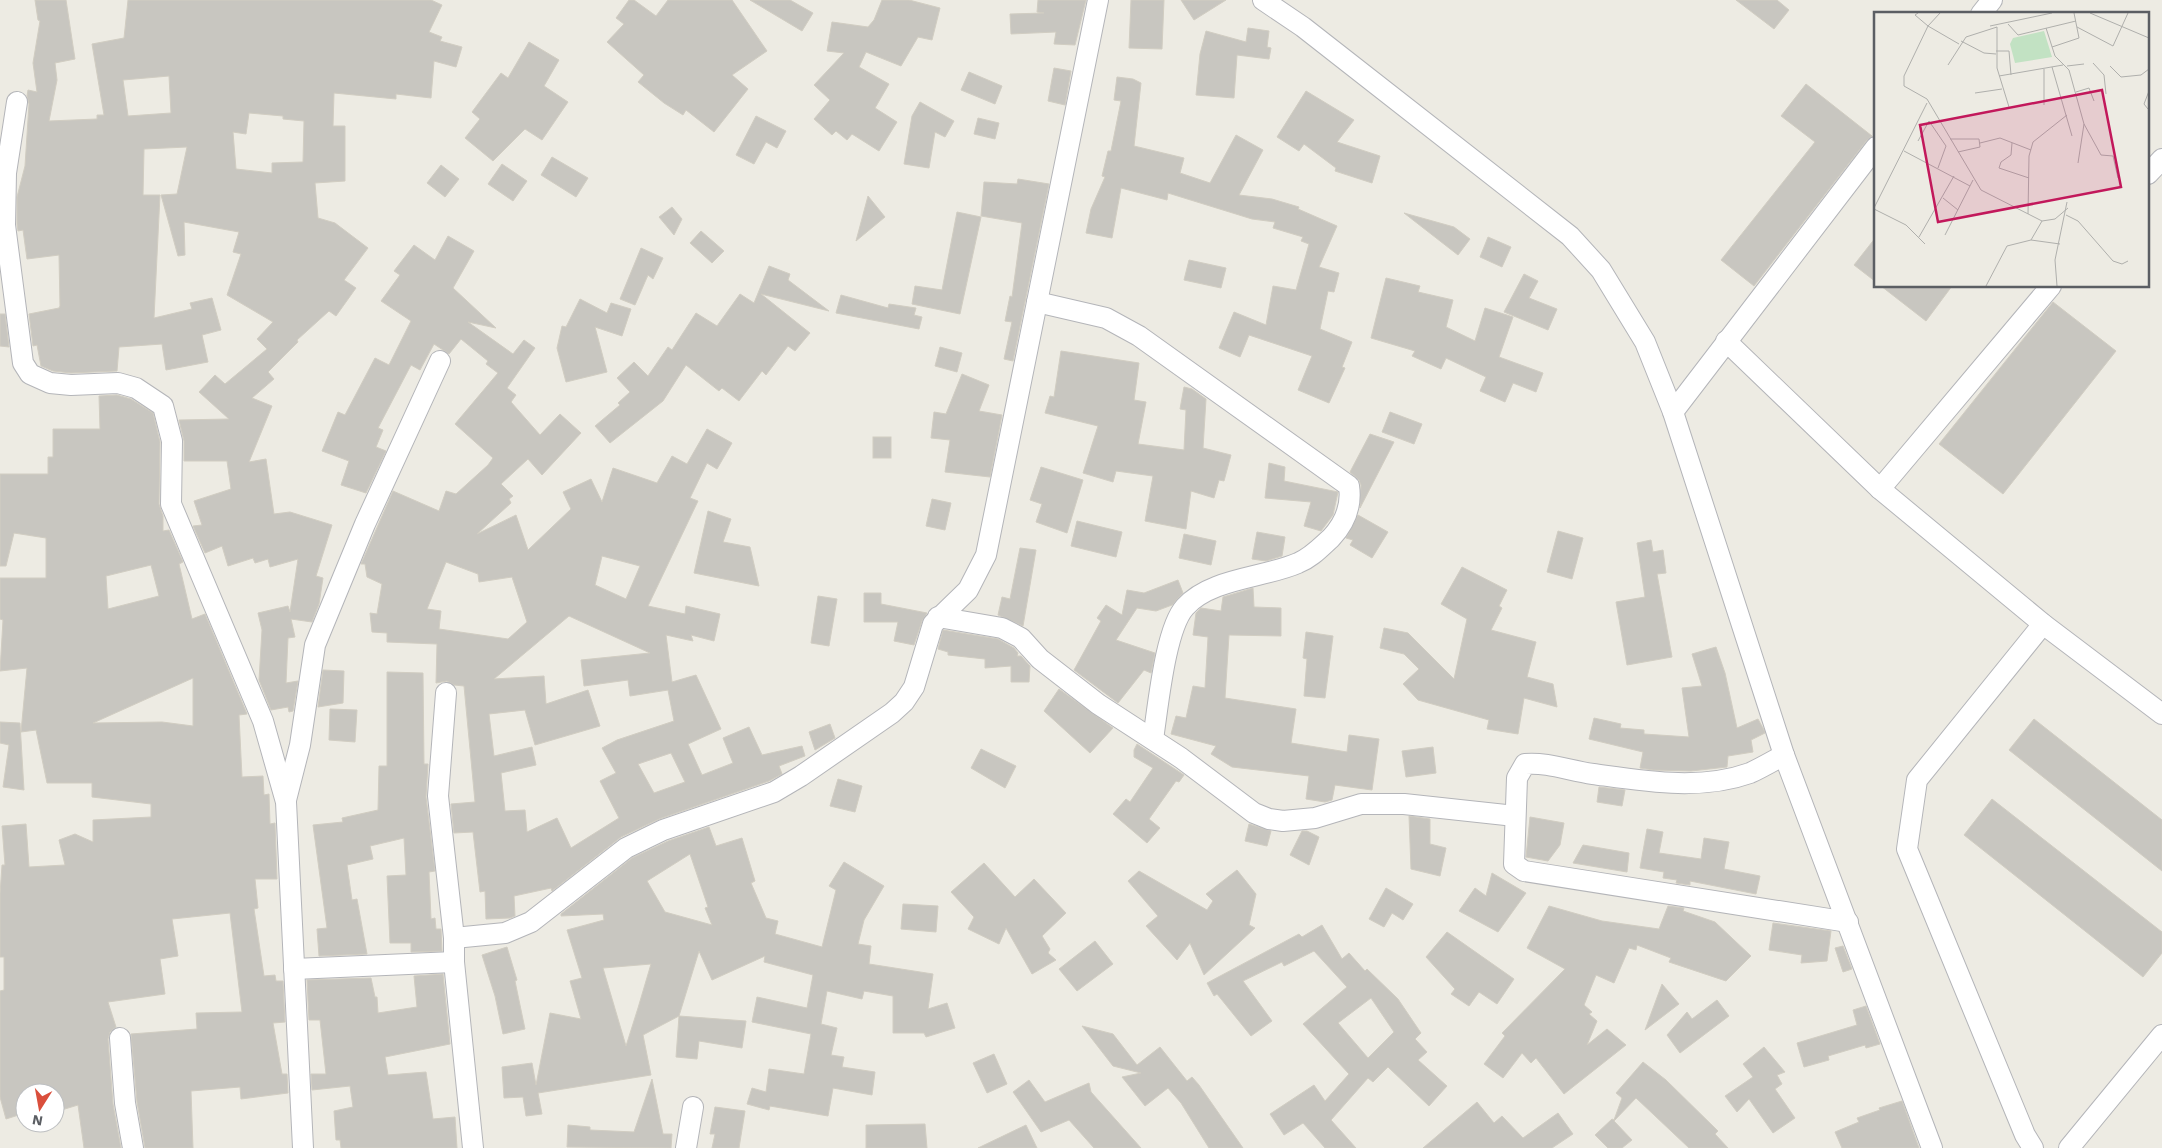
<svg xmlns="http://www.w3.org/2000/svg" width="2162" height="1148" font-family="'Work Sans',sans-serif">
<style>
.building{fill:#c8c6c0;stroke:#d1cdc2;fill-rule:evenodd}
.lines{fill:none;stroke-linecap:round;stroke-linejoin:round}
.street-casing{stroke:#b4b5b9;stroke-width:22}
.street{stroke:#fff;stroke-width:20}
.inset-road{fill:none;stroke:#afafac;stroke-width:1}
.view{fill:#c2185b;fill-opacity:0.15;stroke:#c2185b;stroke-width:2.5}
.inset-edge{fill:none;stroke:#5b5e63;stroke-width:2.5}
</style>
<rect width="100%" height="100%" fill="#edebe3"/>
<g class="building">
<path d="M35,0H66L75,59L55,63L57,80L49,121L97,119V115H104L92,44L124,38L128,0H431L442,5L429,32L442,37L440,41L462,47L456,67L434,61L431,98L396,94V99L334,93L333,126H345V181L315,183L318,218L335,223L368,248L344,280L356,288L336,316L329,311L297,340L298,342L268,372L274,379L252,398L272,406L249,462L266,459L274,514L290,512L332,525L316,576L323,578L319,604L312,622L291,619L295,637L288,638L286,683L298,681L293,711L289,712L288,707L271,710L259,680L262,630L258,613L288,606L290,612L298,559L270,567L268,559L255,563L253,558L228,566L222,546L205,553L193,526L202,525L194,501L231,489L227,461H184V441L179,420L229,419L199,392L215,375L225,384L267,349L257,339L273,322L227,295L241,254L233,252L239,232L184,222L185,255L178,256L161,195L177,194L187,147L144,149L143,195H160L154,318L192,309L190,303L212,298L221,330L202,335L208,362L166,370L162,344L119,347L117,371L71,373L53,371L41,366L37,345L33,346L29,314L59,308L60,306L59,255L27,259L23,230L18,231L17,224V197L25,166L29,104L27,96L28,90L37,92L33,63L40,21L38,20ZM169,76L171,113L128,116L123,80ZM249,113L283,116V119L304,121L303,162L272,163V173L236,169L233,132L246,134Z"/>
<path d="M629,0H634L656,16L668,0H732L767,51L732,75L748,89L714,132L686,110L683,115L664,103L638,82L644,75L607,42L624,24L616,18Z"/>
<path d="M750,0H790L813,13L802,31Z"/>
<path d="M882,0H909L940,8L932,40L918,37L901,66L866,52L859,67L889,84L875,108L897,122L879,151L852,134L847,140L836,131L832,135L814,119L830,100L814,85L844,53L827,51L832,22L868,27L874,20Z"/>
<path d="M1038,0H1086L1075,45L1054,44L1056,32L1011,34L1010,14L1044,13L1037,12Z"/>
<path d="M1131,0H1164L1162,49L1129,48Z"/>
<path d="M1181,0H1226L1194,20Z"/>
<path d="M1736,0H1777L1789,10L1774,29Z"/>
<path d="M1248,28L1269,31L1267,47L1271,48L1269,59L1237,55L1234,98L1196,95L1200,54L1206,31L1246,42Z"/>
<path d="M529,42L559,60L544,86L568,102L542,140L525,129L493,161L465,138L480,119L472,112L501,73L508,78Z"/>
<path d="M1054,68L1071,71L1065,105L1048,101Z"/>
<path d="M969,72L1002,86L995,104L961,90Z"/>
<path d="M1117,77L1133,79L1141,83L1134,146L1184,158L1180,173L1210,183L1236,135L1263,150L1239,195L1272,199L1299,207L1298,209L1337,226L1319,267L1339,273L1334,292L1328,291L1320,329L1352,342L1342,367L1345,368L1329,403L1298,390L1312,356L1249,335L1240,357L1219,348L1234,312L1266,325L1273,286L1296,290L1309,244L1301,241L1303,237L1273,228L1275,222L1252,219L1168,193L1167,200L1121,188L1112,238L1086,233L1091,209L1105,177L1102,176L1108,151H1111L1121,101L1114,100Z"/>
<path d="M1806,84L1872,136L1867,140L1754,286L1721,260L1815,142L1781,116Z"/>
<path d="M1306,91L1354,120L1337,142L1380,156L1372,183L1335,171L1336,168L1304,144L1299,151L1277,137Z"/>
<path d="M920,102L954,121L945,137L935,132L929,168L904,164L912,116Z"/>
<path d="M756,116L786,131L777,148L766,142L754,164L736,155Z"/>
<path d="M978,118L999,123L995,139L974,134Z"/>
<path d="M552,157L588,178L576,197L541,175Z"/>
<path d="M502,164L527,181L513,201L488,184Z"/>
<path d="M441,165L459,179L445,197L427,183Z"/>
<path d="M1018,179L1049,184L1013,361L1004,359L1012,322L1005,321L1010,296L1012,297L1022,223L981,216L984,182L1017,184Z"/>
<path d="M868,196L885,217L856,241Z"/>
<path d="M672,207L682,219L674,235L659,217Z"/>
<path d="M957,212L981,217L960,314L912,304L915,286L942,290Z"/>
<path d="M1404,213L1454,227L1470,239L1458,255Z"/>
<path d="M701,231L724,251L712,263L690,243Z"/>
<path d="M448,236L474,251L453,288L496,328L468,322L513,354L524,340L535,348L507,388L516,395L511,402L540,435L560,414L581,433L542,475L528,459L501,484L513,496L509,499L511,503L477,534L516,515L528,550L571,509L563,492L591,479L602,502L613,468L657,483L672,456L687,464L707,429L732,443L717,469L707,463L690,498L698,501L648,606L685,614L686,606L720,614L714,641L691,635L693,641L666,635L672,682L696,675L721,729L688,744L702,775L733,763L723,738L749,727L762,755L802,746L805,756L779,766L782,774L769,781L659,819L621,837L552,891L551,888L514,896L515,916L510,918L486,919L485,891L480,892L473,832L454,833L451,804L475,802L464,686L454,685L447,681L436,683L437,644L387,642V633L372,632L370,613L377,614L382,584L367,577L365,564H361L393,491L439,511L446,491L456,494L488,465L493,458L455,424L498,373L486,364L488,361L461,339L449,354L434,344L420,370L411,365L378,428L383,430L376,447L386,451L366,493L341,485L349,461L322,451L338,412L345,415L375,358L389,365L411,321L381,301L400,275L394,271L414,245L435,260ZM602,556L640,566L626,599L595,585ZM446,562L478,574L479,582L512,577L527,622L508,639L439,629L441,611L427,609ZM569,616L650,653L581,660L584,686L628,680L630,696L668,690L674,721L617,740L602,748L616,773L600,781L619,818L571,848L557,818L527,832L525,810L505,811L501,773L536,765L532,747L494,756L489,714L525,710L535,745L600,726L588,690L546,704L544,676L494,679ZM671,753L685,782L654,793L638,764Z"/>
<path d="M1488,237L1511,247L1502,267L1480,257Z"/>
<path d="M1876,237V282L1854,265Z"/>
<path d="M641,248L663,258L653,279L648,275L635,305L620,299Z"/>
<path d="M1189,260L1226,268L1221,288L1184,280Z"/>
<path d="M769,266L790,274L788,280L829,311L761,294L810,333L795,351L788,346L766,375L762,371L739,401L722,388L719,391L686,365L663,401L610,443L595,426L620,405L618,403L630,392L617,378L634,362L648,376L668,347L672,350L696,313L717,326L740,294L754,303Z"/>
<path d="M1524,274L1538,281L1529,298L1557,309L1548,330L1504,312Z"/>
<path d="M1386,278L1420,286L1418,292L1453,300L1446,327L1475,341L1485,308L1513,317L1499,357L1543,373L1536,392L1513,383L1505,402L1480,391L1486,377L1446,358L1441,369L1412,356L1415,351L1371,338Z"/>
<path d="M1881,286H1952L1926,321Z"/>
<path d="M841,295L888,308L889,304L916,308L914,315L922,317L919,329L836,313Z"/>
<path d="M580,299L607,313L611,303L631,309L622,336L595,327L607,372L566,382L557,348L562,326L566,327Z"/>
<path d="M2053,302L2116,351L2003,494L1939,444Z"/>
<path d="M0,314H5L9,347L0,346Z"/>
<path d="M940,347L962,353L957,372L935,366Z"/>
<path d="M1061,351L1139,363L1134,400L1146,402L1138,444L1184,450L1186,410L1180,409L1184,387L1192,389L1206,399L1203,448L1231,455L1224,481L1219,480L1214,498L1191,491L1186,529L1145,521L1153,476L1116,471L1113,482L1083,473L1098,426L1045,413L1050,396L1054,397Z"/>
<path d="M962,374L989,385L979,411L1002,415L990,477L945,472L950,440L931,438L934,412L946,414Z"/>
<path d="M117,395L131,399L153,413L160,442L159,504L163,516V531L169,530L183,562L179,564L192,619L205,614L247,714L239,715L242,777L263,776L264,795L269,794L270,824L275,823L277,879H255L258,908L254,909L264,976L275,975L276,981H283L285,1022L273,1023L282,1074H287L288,1093L241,1099L240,1087L191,1091L193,1148H145L137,1102L131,1034L197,1029L196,1013L242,1012L230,913L172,919L178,956L160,959L165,994L108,1002L116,1027L110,1032L108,1039L113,1104L121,1148H84L78,1105L55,1112V1093H25V1113L6,1119L0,1097V991L4,990V957H0V894L2,865H5L2,826L26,824L29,867L65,865L59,840L75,834L93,842V820L151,817V804L92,797V783H47L36,730L21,732L27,668L0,671L3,620L0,619V578H46V538L14,533L6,566H0V474H48V457H53V429H100L99,396ZM151,565L159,596L108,609L106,576ZM193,678V726L162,722L93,723Z"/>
<path d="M1390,412L1422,424L1414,444L1382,432Z"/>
<path d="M1370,434L1394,442L1360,508L1361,485L1359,480L1350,472Z"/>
<rect x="873" y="437" width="18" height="21"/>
<path d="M1269,463L1285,467L1284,481L1338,492L1333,515L1321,531L1304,526L1311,502L1265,498Z"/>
<path d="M1041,467L1083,480L1067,533L1036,522L1042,504L1030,500Z"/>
<path d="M932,499L951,503L945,530L926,526Z"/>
<path d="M708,511L731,519L723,542L750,547L759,586L694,573Z"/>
<path d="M1358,515L1388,532L1372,558L1350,545L1353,540L1346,538Z"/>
<path d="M1077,521L1122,532L1116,557L1071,546Z"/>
<path d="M1558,531L1583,538L1572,579L1547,572Z"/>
<path d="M1257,532L1285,537L1282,556L1266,561L1252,559Z"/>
<path d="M1184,534L1216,541L1211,565L1179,558Z"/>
<path d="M1651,540L1653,552L1663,550L1666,573L1657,574L1672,657L1627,665L1616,602L1645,597L1637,543Z"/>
<path d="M1020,548L1036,550L1023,626L998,615L1002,597L1010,599Z"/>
<path d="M1462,567L1507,590L1499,606L1502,608L1491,630L1536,642L1527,677L1553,684L1557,707L1524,698L1518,734L1487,729L1489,720L1418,700L1403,684L1419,669L1404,654L1380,648L1384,628L1408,633L1454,679L1467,619L1441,604Z"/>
<path d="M1178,580L1183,593L1172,605L1156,611L1137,608L1116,640L1155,653L1151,673L1144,670L1118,703L1074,670L1101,621L1097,618L1106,605L1122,615L1127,590L1144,593Z"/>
<path d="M1253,588L1254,607L1281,608V636L1229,635L1225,698L1296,709L1291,743L1347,752L1349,735L1379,739L1372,790L1335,785L1332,800L1325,802L1306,799L1309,776L1232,767L1211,754L1216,746L1171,734L1176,716L1186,718L1193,686L1205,688L1208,637L1193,635L1196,613L1201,608L1221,611L1223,597Z"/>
<path d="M864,593H881V604L927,613L922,621L914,645L894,641L898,622H864Z"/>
<path d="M818,596L837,599L829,646L811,643Z"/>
<path d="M943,630L998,639L1014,648L1018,653L1017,656H1021L1030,666L1029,682H1011V666L985,668V659L948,655V652L938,649Z"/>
<path d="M1306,632L1333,636L1325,698L1304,696L1307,659L1303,658Z"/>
<path d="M1716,647L1725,673L1737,728L1758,719L1764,730L1765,733L1751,740L1753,752L1728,756L1727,767L1691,771L1653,770L1640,768L1643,752L1589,739L1594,718L1621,724L1620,728L1644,730V734L1689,737L1682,688L1702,686L1692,654Z"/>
<path d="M323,670L344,671L343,703L318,707Z"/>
<path d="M387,672L423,673L424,764H428L426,797L435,871L429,872L431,919L435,918L436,929H441L442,951L411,952V943H390L387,876L406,875L404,838L370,846L373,859L347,865L352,900L357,899L367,954L319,956L317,929L327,928L313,825L343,822L342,818L378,810L379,766H387Z"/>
<path d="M1059,689L1113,728L1090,753L1044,711Z"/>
<path d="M330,709L357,710L355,742L329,740Z"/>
<path d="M2034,719L2162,820V871L2009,750Z"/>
<path d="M0,722L20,723L24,790L3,787L9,745L0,743Z"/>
<path d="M830,724L835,738L815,750L809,732Z"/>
<path d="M1137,744L1184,775L1179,782L1176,781L1149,819L1160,828L1147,843L1113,814L1126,799L1130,802L1153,768L1134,757V750Z"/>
<path d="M1433,747L1436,773L1406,777L1402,751Z"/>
<path d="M981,749L1016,766L1005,788L971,768Z"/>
<path d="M838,779L862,786L855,812L830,806Z"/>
<path d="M1599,787L1625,790L1622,806L1597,802Z"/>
<path d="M1992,799L2162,932V953L2143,977L1964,835Z"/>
<path d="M1409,816L1430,819V844L1446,848L1440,876L1411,869Z"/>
<path d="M1530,817L1564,823L1560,845L1548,861L1526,857Z"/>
<path d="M1249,824L1271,831L1267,846L1245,841Z"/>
<path d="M709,827L716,846L742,838L755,881L751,883L766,918L778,921L775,934L822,947L836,890L829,886L844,862L884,886L864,920L858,944L871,946L869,964L933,974L928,1009L947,1003L955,1028L926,1037L924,1033H893V996L864,991L862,999L827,991L821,1024L837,1028L831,1055L844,1057L842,1067L875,1072L872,1095L833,1088L828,1116L770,1106L769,1110L747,1104L752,1088L766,1092L769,1069L804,1074L811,1034L752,1022L757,997L807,1008L813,975L764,962L765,956L712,980L699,951L679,1016L643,1035L651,1075L538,1093L542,1114L526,1116L523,1097L504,1098L502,1067L532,1063L536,1085L550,1013L581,1019L570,981L582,978L567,930L604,920L603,914L561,916V914L632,858L668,841ZM690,854L708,907L705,908L712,925L665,912L647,881ZM651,964L638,1008L626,1046L603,968Z"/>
<path d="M1647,829L1663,832L1659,853L1701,859L1704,838L1729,842L1724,869L1760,876L1756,894L1690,881V885L1676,883L1677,880L1663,878L1664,872L1640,868Z"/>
<path d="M1302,831H1307L1319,837L1309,865L1290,855Z"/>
<path d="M1583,845L1629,853L1627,872L1573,863Z"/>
<path d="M984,863L1015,897L1034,879L1066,913L1042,936L1050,949L1048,953L1056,960L1032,974L1006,928L999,944L968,929L974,917L951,892Z"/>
<path d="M1237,870L1256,894L1249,925L1255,928L1204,975L1190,943L1177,960L1146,926L1158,916L1128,881L1139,871L1207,910L1213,901L1206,894Z"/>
<path d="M1492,873L1526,893L1498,932L1459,911L1475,888L1486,896Z"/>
<path d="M1386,888L1413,904L1403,920L1392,913L1384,927L1369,919Z"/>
<path d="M903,904L938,906L936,932L901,929Z"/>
<path d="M1549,906L1602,921L1659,929L1668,906L1684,908L1683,911L1715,922L1751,956L1726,981L1669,962L1671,958L1637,945L1636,950L1629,948L1614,983L1596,975L1584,1005L1592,1012L1589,1014L1597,1021L1587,1045L1607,1029L1626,1045L1564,1094L1536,1058L1531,1063L1522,1053L1503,1078L1484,1064L1505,1036L1502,1033L1565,969L1527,948Z"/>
<path d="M1773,923L1831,931L1827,961L1801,963L1802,955L1769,950Z"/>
<path d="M1322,925L1342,959L1349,953L1365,971L1367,969L1398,999L1421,1033L1415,1039L1427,1052L1418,1060L1447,1086L1429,1106L1388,1067L1373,1082L1368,1078L1331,1120L1356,1148H1325L1303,1123L1284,1135L1270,1114L1314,1085L1325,1101L1349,1074L1303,1024L1347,987L1314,951L1284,966L1282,962L1243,981L1272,1021L1251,1036L1217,994L1214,996L1207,983L1299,934L1302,937ZM1371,998L1394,1032L1368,1058L1338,1023Z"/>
<path d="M1447,932L1514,979L1497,1004L1479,992L1469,1006L1451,994L1455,989L1426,957Z"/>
<path d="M1095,941L1113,964L1077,991L1059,969Z"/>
<path d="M1843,946L1852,969L1843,972L1835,948Z"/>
<path d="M507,947L517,980L515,981L525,1029L503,1034L495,996L482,955Z"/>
<path d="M443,974L450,1044L385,1057L388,1075L426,1072L433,1119L455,1117L457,1148H341L340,1140H336L334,1111L353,1107L350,1086L312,1090L311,1074H326L320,1020H309L307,980L371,978L375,997H377L378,1013L417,1007L414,976Z"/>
<path d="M1662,984L1679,1004L1645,1030Z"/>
<path d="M1717,1000L1729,1016L1680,1053L1667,1035L1687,1012L1692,1019Z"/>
<path d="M1866,1006L1880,1044L1866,1048L1865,1045L1828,1056L1829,1060L1804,1067L1797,1043L1857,1025L1853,1010Z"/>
<path d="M679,1016L746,1021L742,1048L699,1041L697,1059L676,1057Z"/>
<path d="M1082,1026L1113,1034L1137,1065L1160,1047L1187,1081L1192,1077L1199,1085L1243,1148H1209L1181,1103L1168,1088L1145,1106L1122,1077L1141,1073L1113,1066Z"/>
<path d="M1764,1047L1785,1072L1777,1075L1782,1084L1775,1089L1795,1118L1773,1133L1749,1099L1737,1112L1725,1096L1753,1077L1743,1064Z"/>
<path d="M994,1054L1007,1084L987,1093L973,1063Z"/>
<path d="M1643,1062L1666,1080L1718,1131L1715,1134L1728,1148H1689L1636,1098L1614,1121L1632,1140L1622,1148H1608L1595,1135L1612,1119L1614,1120L1622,1098L1616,1093Z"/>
<path d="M652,1079L663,1134H672L671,1148L567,1147L568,1125L590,1127V1130L634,1132Z"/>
<path d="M1029,1080L1045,1102L1089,1083L1091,1092L1141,1148H1094L1069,1120L1041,1132L1013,1092Z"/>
<path d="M1902,1101L1919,1148H1842L1835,1132L1859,1122L1857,1118L1880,1110L1879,1108Z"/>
<path d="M1477,1102L1494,1123L1502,1116L1523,1138L1558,1113L1573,1134L1552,1148H1423Z"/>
<path d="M715,1107L745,1111L739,1148H712L715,1134H710Z"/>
<path d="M925,1124L927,1148H866V1125Z"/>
<path d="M1026,1125L1037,1148H978Z"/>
</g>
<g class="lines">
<defs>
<g id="street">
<path d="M1263,0L1303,27L1570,236L1601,270L1645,342L1673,412L1784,755L1932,1148"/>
<path d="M1981,14L1992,0"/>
<path d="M17,102L6,173L5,225L23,363L30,374L50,383L71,385L118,383L136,388L163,406L172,441L171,504L263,721L286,802L303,1148"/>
<path d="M2148,174L2162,159"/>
<path d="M1037,302L1106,318L1139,336L1349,486C1352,506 1345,523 1331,538C1321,547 1311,558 1298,563C1264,578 1211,578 1185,607C1165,629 1158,708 1153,739"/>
<path d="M1726,341L1880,489L2043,624L2162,714"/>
<path d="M1673,412L1876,147"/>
<path d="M1880,489L2051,286"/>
<path d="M938,617L1002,628L1021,638L1040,659L1098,704L1181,758L1254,813L1269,819L1283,821L1315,818L1361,804H1404L1515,816"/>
<path d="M446,693L438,796L454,938V962L473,1148"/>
<path d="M1784,755C1773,761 1761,768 1750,773C1700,791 1644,781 1593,774C1570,771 1548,762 1525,764L1517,778L1514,864L1524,871L1848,922"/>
<path d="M286,800L300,745L315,645L365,524L440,361"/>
<path d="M454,938L505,933L531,922L626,848L663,830L774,792L801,776L892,713L904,702L914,687L933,624L968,590L986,555L1098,0"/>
<path d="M294,969L454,962"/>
<path d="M120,1038L125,1103L133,1148"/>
<path d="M686,1148L693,1107"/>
<path d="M2033,1148L2025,1135L1907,849L1917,780L2043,624"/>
<path d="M2069,1148L2162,1035"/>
</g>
</defs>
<use href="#street" class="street-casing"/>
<use href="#street" class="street"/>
</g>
<g transform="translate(1874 12)">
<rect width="275" height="275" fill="#edebe3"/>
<path d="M170,19L178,45L141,51L136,32L139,26Z" fill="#c2e2c3"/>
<path class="inset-road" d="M44,1L41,3L54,14L85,32M66,1L54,14L30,64V74L53,87L107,178L168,209L181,207L194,196M216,1L275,26M134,12L144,23L202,9M116,14L178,1M203,15L239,34L254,1M172,16L181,44L195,58L210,112L227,143L239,144L244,166M87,29L110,41L122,42M178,35L205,26L200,1M122,39H135L137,63M219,51L230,63L232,82M74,53L92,25L123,15V56L135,95M193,54L210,52M236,54L247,65L267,63L275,57M178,55L198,124M170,57V93M125,64L189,53M202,80L215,76L220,89M101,81L128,77M274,97L270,92L275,79M76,127H105L106,135L84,140M44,129L55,109L72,134L64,156M106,131L126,126L157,138M138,131L137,143L127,150L125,156L155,166M30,139L96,174M204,151L210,112M69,186L84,198M0,196L53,91M0,197L32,213L51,232M154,202L155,144L159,130L193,103M192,203L204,209L239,249L248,252L254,249M71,223L99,168M45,225L80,164M157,228L168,209M112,274L133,234L157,228L186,232M183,274L181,248L193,190"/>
<path class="view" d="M228,78L247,175L64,210L46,113Z"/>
<rect width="275" height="275" class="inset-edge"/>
</g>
<g transform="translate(40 1108) rotate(191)"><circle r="24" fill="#ffffff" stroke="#bdbfc1"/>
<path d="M0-4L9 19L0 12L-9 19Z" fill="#da4f3c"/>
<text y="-8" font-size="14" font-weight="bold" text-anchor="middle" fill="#5b5e63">N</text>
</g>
</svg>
